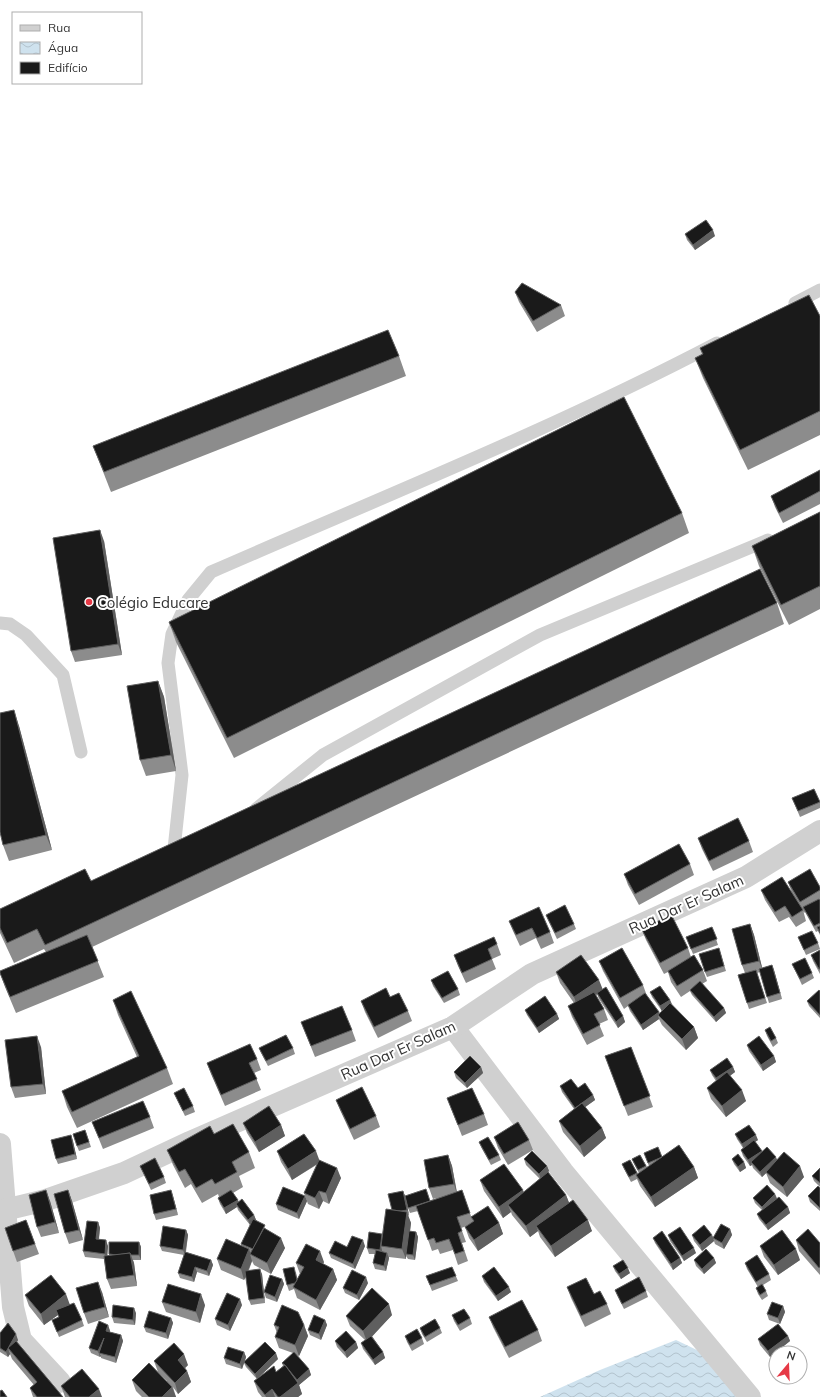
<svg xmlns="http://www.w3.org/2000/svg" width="820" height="1397" font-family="Mulish,sans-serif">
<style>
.water{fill:url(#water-waves)}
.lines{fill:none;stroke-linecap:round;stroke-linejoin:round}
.service{stroke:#d0d0d0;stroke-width:13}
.minor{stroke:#d0d0d0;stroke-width:22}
.wall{fill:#8c8c8c}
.shaded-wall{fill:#5f5f5f}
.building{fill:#1a1a1a;stroke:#5f5f5f}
.poi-dot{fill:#e63946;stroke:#fff;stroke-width:1.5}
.labels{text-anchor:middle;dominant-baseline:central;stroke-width:4;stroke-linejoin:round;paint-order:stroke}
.poi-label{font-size:15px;fill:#333;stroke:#fff;text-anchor:start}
.street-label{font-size:15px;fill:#333;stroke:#fff}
</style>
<defs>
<pattern id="water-waves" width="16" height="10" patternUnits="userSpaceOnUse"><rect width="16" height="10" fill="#cfe2ee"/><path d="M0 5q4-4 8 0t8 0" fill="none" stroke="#b2c2cd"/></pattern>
</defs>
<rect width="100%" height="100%" fill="#fff"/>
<path class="water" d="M676,1340L718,1360L750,1397H540L600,1370Z"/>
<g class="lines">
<g class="service">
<path d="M795,303L820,290"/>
<path d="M0,623L10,624L26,635L63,675L81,752"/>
<path d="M256,809L323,755L540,635L768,540"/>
<path d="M174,849L182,775L168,663L172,634L188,600L211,572C380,498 553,429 717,343"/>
</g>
<g class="minor">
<path d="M453,1027L563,1172L750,1397"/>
<path d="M0,1144L13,1307L21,1340L60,1382"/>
<path d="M0,1211L46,1200L124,1173L190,1142L453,1027L532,974L746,877L820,831"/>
</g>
</g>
<g class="wall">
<path d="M685,234L715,236L695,250L687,240Z"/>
<path d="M515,292L561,305L565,316L537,332L519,302Z"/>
<path d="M820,316V435L748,470L703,378L695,358L702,354L700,348Z"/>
<path d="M399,356L406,376L111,492L93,446Z"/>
<path d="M820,470V504L783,523L775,507L771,496Z"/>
<path d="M820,512V609L789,625L759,566L752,546Z"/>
<path d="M682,513L689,533L234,758L176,642L169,622Z"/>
<path d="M104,541L122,655L75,662L71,651Z"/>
<path d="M777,603L784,624L92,947L104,977L16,1013L5,987L0,973L46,952L44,949L14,963L0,933V909L91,881Z"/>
<path d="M158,681L164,697L176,771L146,776L140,760Z"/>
<path d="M19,726L52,850L9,861L3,845Z"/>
<path d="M814,789L820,803V808L800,817L792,798Z"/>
<path d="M698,838L749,841L753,852L713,871L702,849Z"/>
<path d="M690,864L694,875L639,905L628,885L624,874Z"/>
<path d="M788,882L820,887V935L818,931L816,932L805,912L804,913L792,893Z"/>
<path d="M761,890L803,910L806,921L796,927L789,917L779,922L765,900Z"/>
<path d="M546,915L574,924L576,929L557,939L548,920Z"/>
<path d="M509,921L550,932L554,943L541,949L536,938L520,946L513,931Z"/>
<path d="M750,924L754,935L762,968L772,965L782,999L769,1003L760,972L757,973L767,1003L749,1009L738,975L745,973L742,965Z"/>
<path d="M712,927L718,945L693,954L686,937Z"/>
<path d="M642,930L688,948L691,957L703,970L707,981L702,984L724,1008L726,1013L716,1022L692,995L690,991L681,997L671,982L668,972L664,974L646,940Z"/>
<path d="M798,937L818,943L820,949L806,955Z"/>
<path d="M497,944L501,955L492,959L496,969L466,983L458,966L454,955Z"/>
<path d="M719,948L726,971L707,977L705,972Z"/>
<path d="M820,950V974L813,961L811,955Z"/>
<path d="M599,961L643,985L647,996L660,1013L662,1011L652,997L650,992L670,1000L672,1004L694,1027L698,1038L686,1050L662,1025L659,1019L643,1030L630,1011L628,1006L624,1009L603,971Z"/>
<path d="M792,964L812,973L814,978L802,985Z"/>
<path d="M556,972L602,990L623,1016L625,1022L618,1028L599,999L597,994L596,995L604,1009L608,1020L599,1024L604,1036L587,1045L572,1017L568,1006L574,1003L560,983Z"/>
<path d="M431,980L458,989L460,995L444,1003L433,986Z"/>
<path d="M820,991V1018L809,1006L807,1001Z"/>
<path d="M390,997L408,1011L412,1021L378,1038L365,1012L361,1001Z"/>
<path d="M113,1000L167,1068L173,1084L77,1128L67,1107L62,1091L137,1057L118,1015Z"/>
<path d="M525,1010L557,1014L559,1019L539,1033L527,1015Z"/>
<path d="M301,1022L352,1030L356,1041L315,1057Z"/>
<path d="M765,1030L776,1038L778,1043L773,1047L767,1036Z"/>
<path d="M747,1045L774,1056L776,1062L763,1071L749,1051Z"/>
<path d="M41,1047L46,1094L15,1098L11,1087Z"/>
<path d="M631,1047L653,1107L628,1116L605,1056Z"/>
<path d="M259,1048H293L295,1054L268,1066L261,1053Z"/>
<path d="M257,1059L261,1070L254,1073L261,1090L225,1106L211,1074L207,1063Z"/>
<path d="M481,1067L483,1073L467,1088L456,1078L454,1072Z"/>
<path d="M733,1067L735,1072L730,1076L746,1101L726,1117L711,1099L707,1088L716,1081L712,1075L710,1070Z"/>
<path d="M560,1086L578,1088L593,1095L595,1100L585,1107L602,1128L606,1138L584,1157L563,1132L559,1121L574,1109L562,1092Z"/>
<path d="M174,1093L193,1106L195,1112L185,1116Z"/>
<path d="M447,1098L484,1114L488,1125L462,1136Z"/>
<path d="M336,1100L376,1116L380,1127L354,1140L340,1110Z"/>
<path d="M150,1117L154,1128L103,1149L92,1122Z"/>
<path d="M243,1123L281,1125L285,1136L259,1152L247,1133Z"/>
<path d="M85,1130L91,1147L79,1151L77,1146Z"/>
<path d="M214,1134L249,1152L255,1168L239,1176L243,1187L233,1193L238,1202L254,1215L256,1220L267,1230L285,1248L271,1274L254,1265L252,1261L249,1270L262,1274L265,1303L251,1305L249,1300L246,1277L244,1280L221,1270L217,1259L242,1245L241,1244L250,1225L238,1210L237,1207L226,1214L220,1204L218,1198L219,1197L218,1194L202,1203L191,1184L185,1188L173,1165L167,1150Z"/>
<path d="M735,1134L758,1140L755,1142L762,1152L777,1160L804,1177L787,1197L770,1183L766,1173L762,1177L753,1168L752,1165L750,1166L743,1156L741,1150L743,1148L737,1139Z"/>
<path d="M71,1135L77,1159L58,1164L56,1159Z"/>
<path d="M494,1137L529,1140L533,1150L508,1165L498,1148Z"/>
<path d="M479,1142L499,1155L501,1160L491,1165L481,1147Z"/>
<path d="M277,1151L319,1160L341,1178L329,1204L323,1201L319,1209L308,1204L304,1193L318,1164L292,1180L281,1162Z"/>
<path d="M644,1153L662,1157L694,1167L698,1178L655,1207L640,1186L637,1179L631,1182L624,1169L622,1164L630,1160L638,1174L639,1173L634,1164L632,1159L640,1155L647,1167L649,1166Z"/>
<path d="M448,1155L452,1166L457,1192L462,1190L471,1216L499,1223L503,1234L478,1251L469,1238L465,1227L467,1226L461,1228L466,1242L462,1243L468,1261L458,1265L453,1250L440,1254L438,1249L432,1251L418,1211L410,1213L408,1208L437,1198L433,1199L429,1188Z"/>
<path d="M524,1159L547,1166L549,1171L545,1175L566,1195L569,1203L592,1231L555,1257L540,1237L538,1231L530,1237L512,1215L511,1212L503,1218L484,1191L480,1180L524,1192L540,1179L526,1165Z"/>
<path d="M732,1159L744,1162L746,1168L740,1172L734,1164Z"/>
<path d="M140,1166L164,1177L166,1183L151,1190Z"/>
<path d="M820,1168V1187L814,1181L812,1176Z"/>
<path d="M820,1188V1211L810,1202L808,1196Z"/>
<path d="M68,1190L72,1201L83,1240L69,1244L65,1233Z"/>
<path d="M171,1190L178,1215L156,1220L154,1214Z"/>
<path d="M403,1191L405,1196L409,1215L408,1216L411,1223L410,1231L416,1232L418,1237L415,1260L408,1259L406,1256V1259L389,1257V1258L386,1271L375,1269L373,1263L375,1254H369L367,1248L382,1234V1235L392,1210Z"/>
<path d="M775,1194L777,1198L788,1207L790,1213L768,1230L759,1219L757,1214L762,1210L755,1203L753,1198Z"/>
<path d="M305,1196L307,1201L299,1219L278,1210L276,1204Z"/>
<path d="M50,1201L59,1233L41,1237L37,1227Z"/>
<path d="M26,1220L39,1254L17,1262L5,1228Z"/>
<path d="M98,1222L100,1228L99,1239L108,1246L107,1256H109V1254L139,1242L141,1247V1260H133L134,1263L137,1286L111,1289L107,1279L104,1259L85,1257L83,1251Z"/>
<path d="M730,1229L732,1235L724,1249L715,1244L714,1241L702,1251L694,1241L692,1235H712L713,1237Z"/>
<path d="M186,1230L188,1235L186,1252L211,1260L213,1265L209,1276L197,1272L194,1282L180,1278L178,1273L184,1255L162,1251L160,1246Z"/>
<path d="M668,1235L696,1253L684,1261L670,1241Z"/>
<path d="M653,1238L680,1258L682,1263L673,1270L655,1243Z"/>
<path d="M796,1240L820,1243V1275L799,1251Z"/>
<path d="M365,1246L355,1269L331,1258L329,1253L347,1247Z"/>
<path d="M760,1246L800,1260L778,1275L764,1257Z"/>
<path d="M714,1258L716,1263L704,1274L696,1266L694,1260Z"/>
<path d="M324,1262L323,1264L333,1269L337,1280L320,1310L297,1298L294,1289L289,1291L287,1285L296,1272L297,1279L300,1274L296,1263Z"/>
<path d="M745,1263L769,1274L771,1280L763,1285L766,1291L768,1296L762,1300L758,1294L756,1288L758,1287L747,1269Z"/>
<path d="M613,1266L630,1273L621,1279L615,1271Z"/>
<path d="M452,1267L458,1281L432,1291L426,1276Z"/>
<path d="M482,1276L511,1292L498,1301L484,1282Z"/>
<path d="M282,1279L284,1284L277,1302L266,1298L264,1292Z"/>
<path d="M368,1283L359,1300L345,1293L343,1288Z"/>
<path d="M567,1287L594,1294L607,1304L611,1314L585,1327L571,1298Z"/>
<path d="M615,1290L646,1291L648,1297L624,1309L617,1295Z"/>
<path d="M102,1292L109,1317L88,1324L84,1313Z"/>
<path d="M25,1295L70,1304L82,1320L84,1326L59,1337L52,1320L59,1317L58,1315L44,1325L29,1306Z"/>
<path d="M162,1302L205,1305L200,1323L166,1312Z"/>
<path d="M242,1305L230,1331L217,1325L215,1319Z"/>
<path d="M783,1306L785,1312L780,1324L769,1320L767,1314Z"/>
<path d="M136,1313L135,1325L114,1323L112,1317Z"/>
<path d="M392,1315L372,1336L383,1352L385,1358L375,1365L363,1349L361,1343L365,1340L350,1326L346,1316Z"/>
<path d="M452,1315L470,1318L472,1324L460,1331L454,1321Z"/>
<path d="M489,1317L538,1330L542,1341L509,1358L493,1327Z"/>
<path d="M171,1318L173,1323L168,1339L146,1332L144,1327Z"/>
<path d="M325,1320L327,1325L321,1340L310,1335L308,1330Z"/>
<path d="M108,1325L110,1331V1332L121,1335L123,1341L116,1363L101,1358V1356L100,1357L91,1353L89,1348Z"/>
<path d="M274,1325H304L308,1336L299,1356L297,1355L309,1369L311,1375L299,1385L302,1394L298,1397H262L258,1392L254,1381L276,1372L283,1366L282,1363L293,1353L279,1348L275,1337L277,1333Z"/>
<path d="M420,1328H440L442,1333L427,1342L422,1334Z"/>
<path d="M0,1333L18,1340L17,1342L63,1397H33L30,1388L34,1385L12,1359L10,1354L8,1357L0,1352Z"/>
<path d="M405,1336L422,1338L424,1344L412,1351L407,1342Z"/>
<path d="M788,1336L790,1341L770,1357L760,1345L758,1339Z"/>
<path d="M335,1341L356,1342L358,1348L347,1358L337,1347Z"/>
<path d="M244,1352L246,1357L245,1361L278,1359L257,1379L246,1367L244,1363L242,1369L226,1364L224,1358Z"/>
<path d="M154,1361L188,1365L185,1368L187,1371L191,1382L178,1394L173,1387L176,1397H142L136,1391L132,1380L167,1381L158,1372Z"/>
<path d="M61,1386L102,1397H65Z"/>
</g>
<g class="shaded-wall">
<path d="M713,230L715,236L695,250L693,245Z"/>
<path d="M100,530L104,541L122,655L118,644Z"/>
<path d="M158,681L164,697L176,771L171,755Z"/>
<path d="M14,710L19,726L52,850L46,835Z"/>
<path d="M750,924L754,935L763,971L759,961Z"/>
<path d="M772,965L774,970L782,999L780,993Z"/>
<path d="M599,980L603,990L578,1008L574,997Z"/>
<path d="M670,1000L672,1005L662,1012L660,1006Z"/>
<path d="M724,1008L726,1013L716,1022L714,1017Z"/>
<path d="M659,1012L661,1017L658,1015L659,1019L643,1030L641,1025Z"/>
<path d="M557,1014L559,1019L539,1033L537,1028Z"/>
<path d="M623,1016L625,1022L618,1028L616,1022Z"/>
<path d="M694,1027L698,1038L686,1050L682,1039Z"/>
<path d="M37,1036L41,1047L46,1094L43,1084Z"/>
<path d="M774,1056L776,1062L763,1071L761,1065Z"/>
<path d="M481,1067L483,1073L467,1088L465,1083Z"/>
<path d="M733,1067L735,1072L718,1084L716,1078Z"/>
<path d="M742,1090L746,1101L726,1117L722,1106Z"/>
<path d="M593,1095L595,1100L577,1113L575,1108Z"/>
<path d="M281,1125L285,1136L259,1152L255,1142Z"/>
<path d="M602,1128L606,1138L584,1157L580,1146Z"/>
<path d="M71,1135L73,1141L77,1159L75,1154Z"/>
<path d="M756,1135L758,1140L744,1149L742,1144Z"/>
<path d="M316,1151L320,1162L292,1180L288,1169Z"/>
<path d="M762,1151L764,1156L751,1162L752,1165L750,1166L748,1160Z"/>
<path d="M448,1155L452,1166L457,1194L454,1184Z"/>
<path d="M776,1157L778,1162L762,1177L760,1172Z"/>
<path d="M744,1162L746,1168L740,1172L738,1167Z"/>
<path d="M547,1166L549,1171L541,1179L539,1174Z"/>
<path d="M800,1166L804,1177L787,1197L783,1187Z"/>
<path d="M694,1167L698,1178L655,1207L651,1197Z"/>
<path d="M337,1168L341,1178L329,1204L326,1193Z"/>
<path d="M46,1190L50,1201L59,1233L55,1222Z"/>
<path d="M68,1190L72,1201L83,1240L79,1230Z"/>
<path d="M171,1190L173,1196L178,1215L176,1209Z"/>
<path d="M523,1190L527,1201L508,1205L511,1212L503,1218L499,1207Z"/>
<path d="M319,1191L323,1201L319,1209L315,1198Z"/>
<path d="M403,1191L405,1196L409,1215L407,1210Z"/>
<path d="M775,1194L777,1200L764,1212L762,1207Z"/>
<path d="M566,1195L570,1205L536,1226L538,1231L530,1237L526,1226Z"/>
<path d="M305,1196L307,1201L299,1219L297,1213Z"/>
<path d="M238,1200L240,1205L236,1204L237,1207L226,1214L224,1208Z"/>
<path d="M788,1207L790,1213L768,1230L766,1225Z"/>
<path d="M407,1212L411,1223L407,1254H406V1259L402,1249Z"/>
<path d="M254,1215L256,1220L250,1225L248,1220Z"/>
<path d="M588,1220L592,1231L555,1257L551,1246Z"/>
<path d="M98,1222L100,1228L98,1245L96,1239Z"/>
<path d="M499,1223L503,1234L478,1251L474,1240Z"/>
<path d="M730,1229L732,1235L724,1249L722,1243Z"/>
<path d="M186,1230L188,1235L185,1255L183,1250Z"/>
<path d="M416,1232L418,1237L415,1260L413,1255Z"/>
<path d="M382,1234L384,1239L381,1246L382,1250V1255L380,1250Z"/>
<path d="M712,1235L714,1241L702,1251L700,1245Z"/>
<path d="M281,1238L285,1248L271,1274L267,1263Z"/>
<path d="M106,1240L108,1246L107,1260L105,1254Z"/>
<path d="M363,1240L365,1246L355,1269L353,1264Z"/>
<path d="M139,1242L141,1247V1260L139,1255Z"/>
<path d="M694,1248L696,1253L684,1261L682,1256Z"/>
<path d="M249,1249L251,1255L250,1254L252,1261L244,1280L241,1269Z"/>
<path d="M796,1249L800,1260L778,1275L774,1265Z"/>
<path d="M320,1251L324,1262L319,1271L316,1260Z"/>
<path d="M130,1253L134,1263L137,1286L134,1275Z"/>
<path d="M387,1253L389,1258L386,1271L384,1266Z"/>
<path d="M680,1258L682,1263L673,1270L671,1264Z"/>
<path d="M714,1258L716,1263L704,1274L702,1269Z"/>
<path d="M211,1260L213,1265L209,1276L207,1271Z"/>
<path d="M195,1267L197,1272L194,1282L192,1277Z"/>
<path d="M628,1268L630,1273L621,1279L619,1274Z"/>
<path d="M260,1269L262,1274L265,1303L264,1298Z"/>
<path d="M333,1269L337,1280L320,1310L316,1300Z"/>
<path d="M366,1277L368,1283L359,1300L357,1295Z"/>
<path d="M282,1279L284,1284L277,1302L275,1297Z"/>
<path d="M98,1282L102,1292L109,1317L105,1307Z"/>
<path d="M509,1287L511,1292L498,1301L496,1296Z"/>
<path d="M66,1294L70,1305L56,1310L58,1315L44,1325L41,1314Z"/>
<path d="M201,1294L205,1305L200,1323L196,1312Z"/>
<path d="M240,1299L242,1305L230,1331L228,1325Z"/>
<path d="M389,1304L392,1315L367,1342L363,1331Z"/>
<path d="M783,1306L785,1312L780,1324L778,1318Z"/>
<path d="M134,1308L136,1313L135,1325L133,1320Z"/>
<path d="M171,1318L173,1323L168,1339L166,1333Z"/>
<path d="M325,1320L327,1325L321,1340L319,1334Z"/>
<path d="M108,1325L110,1331L108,1336L106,1331Z"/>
<path d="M304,1325L308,1336L299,1356L295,1345Z"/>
<path d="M16,1334L18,1340L11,1352L8,1348Z"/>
<path d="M121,1335L123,1341L116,1363L115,1357Z"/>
<path d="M788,1336L790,1341L770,1357L768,1351Z"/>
<path d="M104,1338L99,1353L101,1356L100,1357L98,1351Z"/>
<path d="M356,1342L358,1348L347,1358L345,1352Z"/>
<path d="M8,1348L10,1354L8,1357L6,1352Z"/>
<path d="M244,1352L246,1357L242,1369L240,1364Z"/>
<path d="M383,1352L385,1358L375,1365L373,1360Z"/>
<path d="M276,1353L278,1359L257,1379L255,1374Z"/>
<path d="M184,1354L188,1365L182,1371L178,1360Z"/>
<path d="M309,1369L311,1375L299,1385L302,1394L298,1397H280L298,1383L297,1380Z"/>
<path d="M187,1371L191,1382L178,1394L175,1383Z"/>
<path d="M172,1387L176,1397H162Z"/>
<path d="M99,1389L102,1397H89Z"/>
<path d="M272,1389L275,1397H266L265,1395Z"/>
</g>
<g class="building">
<path d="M706,220L713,230L693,245L685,234Z"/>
<path d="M522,283L561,305L533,321L515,292Z"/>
<path d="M809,295L820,316V411L740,450L695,358L703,354L700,348Z"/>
<path d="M388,330L399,356L104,472L93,446Z"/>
<path d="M624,397L682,513L227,738L169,622Z"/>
<path d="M820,470V491L779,513L771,496Z"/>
<path d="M820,512V586L781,605L752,546Z"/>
<path d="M100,530L118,644L71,651L53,538Z"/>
<path d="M760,569L777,603L45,945L37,929L7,943L0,928V909L85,869L91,881Z"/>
<path d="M158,681L171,755L140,760L127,686Z"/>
<path d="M14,710L46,835L3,845L0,832V713Z"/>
<path d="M814,789L820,802L798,811L792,798Z"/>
<path d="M738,818L749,841L709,861L698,838Z"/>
<path d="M679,844L690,864L635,894L624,874Z"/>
<path d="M810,869L820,887V890L800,902L788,882Z"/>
<path d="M782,877L803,910L792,917L785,906L775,912L761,890Z"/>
<path d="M819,899L820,900V923L814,926L803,907Z"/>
<path d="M565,905L574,924L555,933L546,915Z"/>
<path d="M539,907L550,932L537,938L532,928L516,935L509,921Z"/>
<path d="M671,914L688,948L660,963L642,930Z"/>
<path d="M750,924L759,961L742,965L732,929Z"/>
<path d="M820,926V933L817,927Z"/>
<path d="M712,927L717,939L691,949L686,937Z"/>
<path d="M812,931L818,943L804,950L798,937Z"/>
<path d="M87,935L98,961L10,997L0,973V971Z"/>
<path d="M494,937L497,944L488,949L492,959L462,973L454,955Z"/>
<path d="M622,948L643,985L620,998L599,961Z"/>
<path d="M719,948L724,966L705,972L699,954Z"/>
<path d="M820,950V969H819L811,955Z"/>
<path d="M581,955L599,980L574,997L556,972Z"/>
<path d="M694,955L703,970L677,986L668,971Z"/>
<path d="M805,958L812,973L800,979L792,964Z"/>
<path d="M772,965L780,993L767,997L759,969Z"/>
<path d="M756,970L765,998L747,1003L738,975Z"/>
<path d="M448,971L458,989L442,998L431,980Z"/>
<path d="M700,981L724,1008L714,1017L690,990Z"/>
<path d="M660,986L670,1000L660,1006L650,992Z"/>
<path d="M606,987L623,1016L616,1022L597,993Z"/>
<path d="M386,988L390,997L399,993L408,1011L374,1027L361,1001Z"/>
<path d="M819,990L820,991V1015L807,1001Z"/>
<path d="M131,991L167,1068L72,1112L62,1091L139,1056L113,1000Z"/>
<path d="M594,992L604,1009L594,1014L600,1025L583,1034L568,1006Z"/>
<path d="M645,993L659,1012L641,1025L628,1005Z"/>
<path d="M545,996L557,1014L537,1028L525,1010Z"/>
<path d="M670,1003L694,1027L682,1039L658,1015Z"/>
<path d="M342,1006L352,1030L311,1046L301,1022Z"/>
<path d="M770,1027L776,1038L771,1041L765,1030Z"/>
<path d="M286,1035L293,1048L266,1061L259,1048Z"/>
<path d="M37,1036L43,1084L11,1087L5,1040Z"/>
<path d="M759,1036L774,1056L761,1065L747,1045Z"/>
<path d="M250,1044L257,1059L249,1063L257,1079L221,1095L207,1063Z"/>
<path d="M631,1047L650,1096L624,1106L605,1056Z"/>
<path d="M470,1056L481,1067L465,1083L454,1072Z"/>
<path d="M727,1058L733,1067L716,1078L710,1070Z"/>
<path d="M727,1072L742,1090L722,1106L707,1088Z"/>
<path d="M571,1079L578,1088L585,1083L593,1095L575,1108L560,1086Z"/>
<path d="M362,1087L376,1116L350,1129L336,1100Z"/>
<path d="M184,1088L193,1106L183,1111L174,1093Z"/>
<path d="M472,1088L484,1114L458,1125L447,1098Z"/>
<path d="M143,1101L150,1117L99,1138L92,1122Z"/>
<path d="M582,1103L602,1128L580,1146L559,1121Z"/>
<path d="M269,1106L281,1125L255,1142L243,1123Z"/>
<path d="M518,1122L529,1140L504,1154L494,1137Z"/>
<path d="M233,1124L249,1152L232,1162L237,1172L215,1184L212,1179L196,1188L185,1169L179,1172L167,1150L210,1126L214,1134Z"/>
<path d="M749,1125L756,1135L742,1144L735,1134Z"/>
<path d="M85,1130L89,1142L77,1146L73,1134Z"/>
<path d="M304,1134L316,1151L288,1169L277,1151Z"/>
<path d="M71,1135L75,1154L56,1159L51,1140Z"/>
<path d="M488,1137L499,1155L489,1160L479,1142Z"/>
<path d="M754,1140L762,1151L748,1160L741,1150Z"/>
<path d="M679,1145L694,1167L651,1197L636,1175Z"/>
<path d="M658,1147L662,1157L648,1163L644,1153Z"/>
<path d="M767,1147L776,1157L760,1172L751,1162Z"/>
<path d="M532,1151L547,1166L539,1174L524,1159Z"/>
<path d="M784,1152L800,1166L783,1187L766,1172Z"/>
<path d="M738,1154L744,1162L738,1167L732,1159Z"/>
<path d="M448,1155L454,1184L429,1188L424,1160Z"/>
<path d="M640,1155L646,1166L638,1170L632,1159Z"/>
<path d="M155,1158L164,1177L149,1184L140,1166Z"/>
<path d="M319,1160L337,1168L326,1193L319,1191L315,1198L304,1193Z"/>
<path d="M630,1160L637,1173L629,1177L622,1164Z"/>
<path d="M504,1164L523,1190L499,1207L480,1180Z"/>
<path d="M820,1168V1183L812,1176Z"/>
<path d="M548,1172L566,1195L526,1226L508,1205Z"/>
<path d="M767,1185L775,1194L762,1207L753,1198Z"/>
<path d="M818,1186L820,1188V1208L808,1196Z"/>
<path d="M283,1187L305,1196L297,1213L276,1204Z"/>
<path d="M426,1189L430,1201L408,1208L405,1196Z"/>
<path d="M46,1190L55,1222L37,1227L29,1195Z"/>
<path d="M68,1190L79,1230L65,1233L54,1194Z"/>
<path d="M171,1190L176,1209L154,1214L150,1195Z"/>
<path d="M231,1190L238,1200L224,1208L218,1198Z"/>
<path d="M462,1190L470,1213L457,1217L462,1231L458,1233L464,1251L455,1254L449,1239L436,1243L434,1238L428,1240L416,1206Z"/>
<path d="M403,1191L407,1210L401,1211L392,1210L388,1194Z"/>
<path d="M779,1197L788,1207L766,1225L757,1214Z"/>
<path d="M242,1199L254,1215L248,1220L236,1204Z"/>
<path d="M573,1200L588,1220L551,1246L536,1226Z"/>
<path d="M488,1206L499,1223L474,1240L465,1227L474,1221L471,1217Z"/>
<path d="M386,1209L407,1212L402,1249L381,1246Z"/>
<path d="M253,1219L265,1225L253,1249L241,1244Z"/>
<path d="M26,1220L35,1244L13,1251L5,1228Z"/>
<path d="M87,1221L98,1222L96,1239L106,1240L105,1254L83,1251Z"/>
<path d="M721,1224L730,1229L722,1243L713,1238Z"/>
<path d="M704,1225L712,1235L700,1245L692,1235Z"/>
<path d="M163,1226L186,1230L183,1250L160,1246Z"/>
<path d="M680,1227L694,1248L682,1256L668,1235Z"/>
<path d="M264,1228L281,1238L267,1263L250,1254Z"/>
<path d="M808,1229L820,1243V1267L819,1268L796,1240Z"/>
<path d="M782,1230L796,1249L774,1265L760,1246Z"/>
<path d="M409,1231L416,1232L413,1255L406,1254Z"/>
<path d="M662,1231L680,1258L671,1264L653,1238Z"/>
<path d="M369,1232L382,1234L380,1250L367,1248Z"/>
<path d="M352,1236L363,1240L353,1264L329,1253L335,1241L347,1247Z"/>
<path d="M226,1239L249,1249L241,1269L217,1259Z"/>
<path d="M109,1242H139V1255H131L130,1253L117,1255L109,1254Z"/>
<path d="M306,1244L320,1251L316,1260L333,1269L316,1300L293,1287L304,1267L296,1263Z"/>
<path d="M706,1249L714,1258L702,1269L694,1260Z"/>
<path d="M376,1250L387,1253L384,1266L373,1263Z"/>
<path d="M185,1252L211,1260L207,1271L195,1267L192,1277L178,1273Z"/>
<path d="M130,1253L134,1275L107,1279L104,1256Z"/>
<path d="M757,1255L769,1274L756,1282L745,1263Z"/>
<path d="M623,1260L628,1268L619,1274L613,1266Z"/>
<path d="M294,1267L297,1280L295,1283L287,1285L283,1269Z"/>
<path d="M452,1267L456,1276L430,1285L426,1276Z"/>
<path d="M494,1267L509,1287L496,1296L482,1276Z"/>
<path d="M260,1269L264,1298L249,1300L245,1271Z"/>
<path d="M352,1270L366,1277L357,1295L343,1288Z"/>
<path d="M51,1275L66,1294L41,1314L25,1295Z"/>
<path d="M270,1275L282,1279L275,1297L264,1292Z"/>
<path d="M639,1277L646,1291L622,1304L615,1290Z"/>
<path d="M586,1278L594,1294L600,1291L607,1304L581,1316L567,1287Z"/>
<path d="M98,1282L105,1307L84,1313L76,1288Z"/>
<path d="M168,1284L201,1294L196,1312L162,1302Z"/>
<path d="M762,1284L766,1291L760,1295L756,1288Z"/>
<path d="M372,1288L389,1304L363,1331L346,1316Z"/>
<path d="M227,1293L240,1299L228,1325L215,1319Z"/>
<path d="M522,1300L538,1330L505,1347L489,1317Z"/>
<path d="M772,1302L783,1306L778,1318L767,1314Z"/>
<path d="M74,1303L82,1320L57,1332L52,1320L59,1317L56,1310Z"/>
<path d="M113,1305L134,1308L133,1320L112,1317Z"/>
<path d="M282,1305L298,1312L304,1325L295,1345L275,1337L279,1327L274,1325Z"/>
<path d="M464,1309L470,1318L458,1325L452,1315Z"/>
<path d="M149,1311L171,1318L166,1333L144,1327Z"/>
<path d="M314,1315L325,1320L319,1334L308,1330Z"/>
<path d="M435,1319L440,1328L425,1337L420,1328Z"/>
<path d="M99,1321L108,1325L106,1331L121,1335L115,1357L99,1353L104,1338L98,1351L89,1348Z"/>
<path d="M8,1323L16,1334L6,1352L0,1348V1333Z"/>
<path d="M778,1324L788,1336L768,1351L758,1339Z"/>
<path d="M417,1329L422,1338L410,1345L405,1336Z"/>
<path d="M346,1331L356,1342L345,1352L335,1341Z"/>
<path d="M371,1336L383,1352L373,1360L361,1343Z"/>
<path d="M16,1341L63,1397H37L30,1388L37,1382L8,1348Z"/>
<path d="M265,1342L276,1353L255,1374L244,1362Z"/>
<path d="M174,1343L184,1354L178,1360L187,1371L175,1383L154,1361Z"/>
<path d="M228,1347L244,1352L240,1364L224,1358Z"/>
<path d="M294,1352L309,1369L297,1380L285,1365L282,1363Z"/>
<path d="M149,1363L172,1387L162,1397H149L132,1380Z"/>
<path d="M285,1365L298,1383L280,1397H278L272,1389L265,1395L254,1381L274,1366L276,1372Z"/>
<path d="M82,1369L99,1389L89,1397H70L61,1386Z"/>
<path d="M2,1390L7,1397H0V1391Z"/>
</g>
<circle class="poi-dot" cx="89" cy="602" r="4"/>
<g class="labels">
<g class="poi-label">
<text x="97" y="602">Colégio Educare</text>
</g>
<g class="street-label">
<text transform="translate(686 904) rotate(-24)">Rua Dar Er Salam</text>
<text transform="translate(398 1050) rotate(-24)">Rua Dar Er Salam</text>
</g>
</g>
<rect x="12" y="12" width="130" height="72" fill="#ffffff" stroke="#adadad"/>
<rect x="20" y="25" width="20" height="6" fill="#d0d0d0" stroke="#adadad"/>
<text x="48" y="32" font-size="12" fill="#333333">Rua</text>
<rect x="20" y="42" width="20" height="12" fill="url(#water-waves)" stroke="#adadad"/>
<text x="48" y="52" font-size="12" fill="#333333">Água</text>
<rect x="20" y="62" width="20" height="12" fill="#1a1a1a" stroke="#adadad"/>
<text x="48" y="72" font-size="12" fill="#333333">Edifício</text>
<g transform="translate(788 1365) rotate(19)"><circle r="19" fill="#ffffff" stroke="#adadad"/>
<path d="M0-3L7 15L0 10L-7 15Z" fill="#e63946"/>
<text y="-6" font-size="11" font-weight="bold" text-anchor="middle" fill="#333333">N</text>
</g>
</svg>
